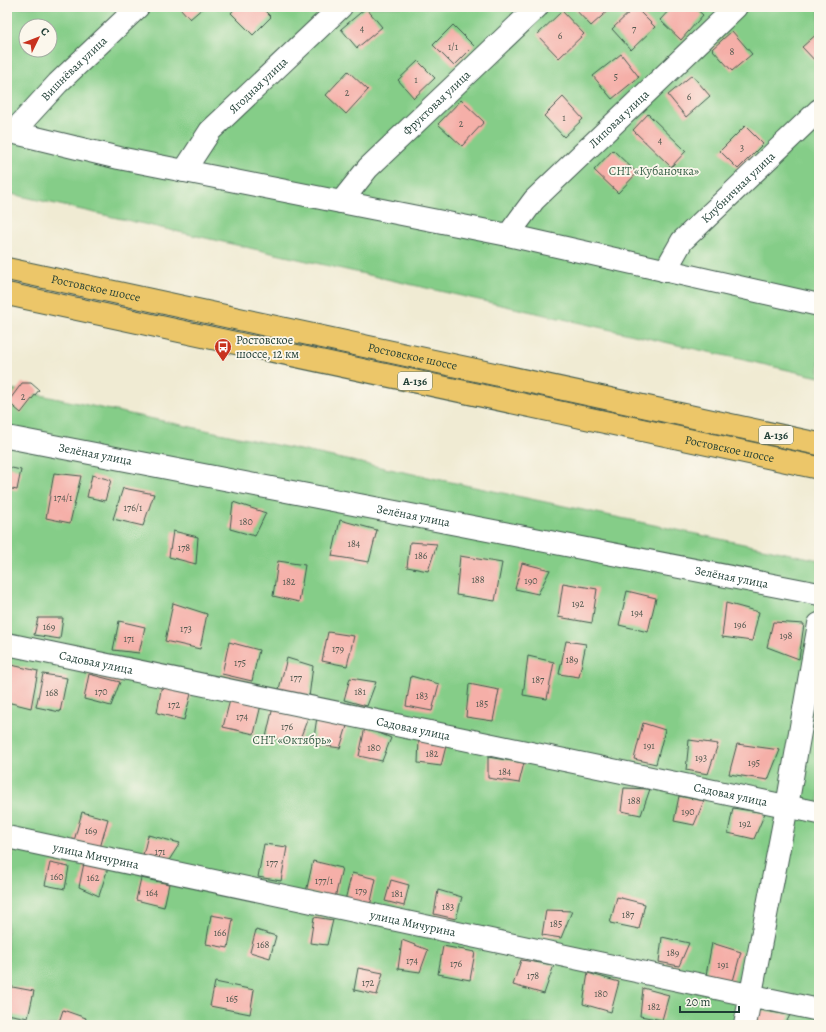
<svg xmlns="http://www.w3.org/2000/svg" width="826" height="1032" font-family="Alegreya,serif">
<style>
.green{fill:#85cd88;stroke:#52855e;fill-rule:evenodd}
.building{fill:#f5afa8}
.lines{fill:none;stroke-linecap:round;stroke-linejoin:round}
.minor-casing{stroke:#3e574c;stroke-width:24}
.trunk-casing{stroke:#3e574c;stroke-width:24}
.minor{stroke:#fff;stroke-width:22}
.trunk{stroke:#ecc669;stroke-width:22}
.labels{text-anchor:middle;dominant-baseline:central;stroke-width:3.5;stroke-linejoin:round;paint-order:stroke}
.number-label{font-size:10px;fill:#545a51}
.shield{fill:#fbf7ec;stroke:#61756b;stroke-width:1}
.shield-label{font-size:11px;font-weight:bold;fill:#1f3d34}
.street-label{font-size:12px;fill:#1f3d34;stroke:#fbf7ec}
.park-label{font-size:12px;fill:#386149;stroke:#fbf7ec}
.poi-label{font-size:12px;fill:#1f3d34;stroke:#fbf7ec;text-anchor:start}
</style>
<rect width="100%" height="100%" fill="#fbf7ec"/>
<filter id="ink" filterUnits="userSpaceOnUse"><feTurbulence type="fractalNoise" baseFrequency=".025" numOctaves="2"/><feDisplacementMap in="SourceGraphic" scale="8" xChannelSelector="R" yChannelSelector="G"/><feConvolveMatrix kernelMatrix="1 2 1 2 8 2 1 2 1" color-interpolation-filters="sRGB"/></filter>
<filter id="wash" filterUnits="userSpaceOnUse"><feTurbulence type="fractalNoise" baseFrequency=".012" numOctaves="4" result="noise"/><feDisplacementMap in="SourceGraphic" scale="16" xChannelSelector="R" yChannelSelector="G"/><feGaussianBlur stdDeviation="0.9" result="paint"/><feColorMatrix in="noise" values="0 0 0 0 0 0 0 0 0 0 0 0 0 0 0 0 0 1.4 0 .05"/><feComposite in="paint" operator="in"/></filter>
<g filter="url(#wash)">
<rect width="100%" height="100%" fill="#f0ebd3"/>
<g class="green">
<path d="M7,7H819V377L7,193ZM26,26H50V50H26Z"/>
<path d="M7,388L819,560V1025H7Z"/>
</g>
<g id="blocks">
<g class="building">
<path d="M179,7H204L190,19Z"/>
<path d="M236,7H261L271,17L253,35L231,13Z"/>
<path d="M573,7H612L591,26Z"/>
<path d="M635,7L655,27L631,50L612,29Z"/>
<path d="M672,7H694L703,15L681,40L660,20Z"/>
<path d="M366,8L382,27L357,48L341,29Z"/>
<path d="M562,11L584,34L559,58L537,35Z"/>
<path d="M453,25L474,46L454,66L433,45Z"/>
<path d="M732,31L752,54L732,71L712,49Z"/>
<path d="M819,32V65L802,47Z"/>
<path d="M621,54L639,77L612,99L593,76Z"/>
<path d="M418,61L435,78L414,98L398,80Z"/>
<path d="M348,71L368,90L346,114L326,95Z"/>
<path d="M692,75L710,96L686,117L668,95Z"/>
<path d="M563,97L583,119L564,137L544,116Z"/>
<path d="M461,100L484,122L462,146L438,124Z"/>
<path d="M648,114L686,151L671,167L633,130Z"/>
<path d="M745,126L763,144L738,169L720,151Z"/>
<path d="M613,150L637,173L618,193L594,170Z"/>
<path d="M22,383H31L39,390L21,413L8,402Z"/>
<path d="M7,467L21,470L17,490L7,488Z"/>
<path d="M54,473L81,476L70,523L46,518Z"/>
<path d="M92,475L111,480L105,501L87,497Z"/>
<path d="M123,488L154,494L143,526L113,519Z"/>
<path d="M233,502L266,513L255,536L230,529Z"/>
<path d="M340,520L377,530L369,562L332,556Z"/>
<path d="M173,531L198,537L196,564L169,557Z"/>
<path d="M410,542L437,544L428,571L407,567Z"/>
<path d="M460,556L502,563L495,601L456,595Z"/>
<path d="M278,561L305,565L299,602L273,596Z"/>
<path d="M522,563L550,570L538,594L515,589Z"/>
<path d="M563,583L597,589L592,623L558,617Z"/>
<path d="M627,591L656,598L648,632L619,625Z"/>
<path d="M173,603L207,614L200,649L165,641Z"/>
<path d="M726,603L759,612L752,641L722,637Z"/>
<path d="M38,618H63L60,639L34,635Z"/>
<path d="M119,621L145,627L139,653L113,650Z"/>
<path d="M773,622L804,624L799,659L767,647Z"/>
<path d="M328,632L354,636L347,666L322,661Z"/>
<path d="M566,641L586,644L579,677L559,674Z"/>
<path d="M229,642L259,650L252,681L222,674Z"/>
<path d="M528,656L554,662L547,699L523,695Z"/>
<path d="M287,658L313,666L309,697L279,689Z"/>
<path d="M7,664L38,671L31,708L7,702Z"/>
<path d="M43,674L67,678L60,712L36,707Z"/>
<path d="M89,674L120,682L111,706L84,699Z"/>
<path d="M411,676L439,684L432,711L406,706Z"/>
<path d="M350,678L376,682L367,706L344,700Z"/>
<path d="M162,684L191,694L184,720L157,713Z"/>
<path d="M469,684L499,690L493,721L466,717Z"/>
<path d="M231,696L261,705L254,734L223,727Z"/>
<path d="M273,707L309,715L298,744L266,737Z"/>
<path d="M317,717L348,723L340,748L313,744Z"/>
<path d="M643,723L665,730L656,764L634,759Z"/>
<path d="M365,727L391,738L382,761L359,756Z"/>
<path d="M419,739L447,742L441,766L418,763Z"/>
<path d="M689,740L718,744L708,774L686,770Z"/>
<path d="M737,744L780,750L768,780L729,774Z"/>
<path d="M488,757L524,763L519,783L488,778Z"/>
<path d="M624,788L650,789L641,815L621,811Z"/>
<path d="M679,796L704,801L694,825L674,821Z"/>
<path d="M733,808L765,813L754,839L728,833Z"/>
<path d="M82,812L108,819L100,848L74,841Z"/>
<path d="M148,835L180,843L166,865L142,859Z"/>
<path d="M264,844L287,847L281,881L258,877Z"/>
<path d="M7,851L13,852L7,867Z"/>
<path d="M313,861L342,868L335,898L306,892Z"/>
<path d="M50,863L69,867L65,889L45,885Z"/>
<path d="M84,863L108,868L99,896L79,887Z"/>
<path d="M352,873L376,879L370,906L345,900Z"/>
<path d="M141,878L169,884L164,907L136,900Z"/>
<path d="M391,880L409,885L404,906L385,901Z"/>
<path d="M438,890L462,897L456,919L434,914Z"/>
<path d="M617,897L645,904L639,929L610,923Z"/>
<path d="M546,910L572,911L561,938L542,935Z"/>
<path d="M211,915L233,919L228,948L206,944Z"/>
<path d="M314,917L333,920L327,945L310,943Z"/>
<path d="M256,930L276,936L270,958L250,952Z"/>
<path d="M662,937L689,943L679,966L659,962Z"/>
<path d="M402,940L428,950L420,972L398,969Z"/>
<path d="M712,943L741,952L733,981L706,975Z"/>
<path d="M443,946L475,952L470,980L438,974Z"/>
<path d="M521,960L554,965L544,994L513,985Z"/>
<path d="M358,968L383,973L377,995L354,990Z"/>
<path d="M588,973L619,982L611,1012L583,1004Z"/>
<path d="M215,982L254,990L250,1014L210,1006Z"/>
<path d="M7,986L34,991L28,1018L7,1014Z"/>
<path d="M643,988L669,995L662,1020L640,1016Z"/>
<path d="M63,1010L86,1018L84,1025H58Z"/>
<path d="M758,1010L790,1015L785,1025H756Z"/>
</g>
</g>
</g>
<g filter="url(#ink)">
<use href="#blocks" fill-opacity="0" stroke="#3e574c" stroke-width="1"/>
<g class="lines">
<defs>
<g id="minor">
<path d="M7,131L119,158L508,235L819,305"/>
<path id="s1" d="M13,132L58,83L138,7"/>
<path id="s2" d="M184,171L210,131L341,7"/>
<path id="s3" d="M341,202L368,168L537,7"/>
<path id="s4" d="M508,235L534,200L736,7"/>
<path id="s5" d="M665,271L682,241L819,110"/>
<path id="s6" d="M7,437L819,594"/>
<path id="s7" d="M7,644L819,813"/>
<path id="s8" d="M7,837L819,1010"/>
<path d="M745,1025L787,806L819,624"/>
</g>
<g id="trunk">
<path id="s9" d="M7,269L819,444"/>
<path id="s10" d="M7,294L819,468"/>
</g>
</defs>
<use href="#minor" class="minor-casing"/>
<use href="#trunk" class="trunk-casing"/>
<use href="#minor" class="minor"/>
<use href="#trunk" class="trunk"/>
</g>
</g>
<defs>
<symbol id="bus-pin" viewBox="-11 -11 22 30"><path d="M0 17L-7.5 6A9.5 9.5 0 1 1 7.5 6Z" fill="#c8321e" stroke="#fbf7ec"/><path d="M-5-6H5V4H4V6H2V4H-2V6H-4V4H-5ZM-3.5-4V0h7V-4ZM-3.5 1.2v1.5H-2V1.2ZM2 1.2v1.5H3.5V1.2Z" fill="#fff"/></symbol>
</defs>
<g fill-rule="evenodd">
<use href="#bus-pin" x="213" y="337" width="20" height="27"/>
</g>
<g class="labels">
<g class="number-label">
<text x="362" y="28">4</text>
<text x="634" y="28">7</text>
<text x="560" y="35">6</text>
<text x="453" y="46">1/1</text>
<text x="732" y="51">8</text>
<text x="616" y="76">5</text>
<text x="416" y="79">1</text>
<text x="347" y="92">2</text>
<text x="689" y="96">6</text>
<text x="564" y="117">1</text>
<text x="461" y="123">2</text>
<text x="660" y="140">4</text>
<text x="742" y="147">3</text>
<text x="23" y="396">2</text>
<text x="63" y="497">174/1</text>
<text x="133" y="507">176/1</text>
<text x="246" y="521">180</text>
<text x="354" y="543">184</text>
<text x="184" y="547">178</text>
<text x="421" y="555">186</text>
<text x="478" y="579">188</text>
<text x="531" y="580">190</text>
<text x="289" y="581">182</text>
<text x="578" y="603">192</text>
<text x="637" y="612">194</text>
<text x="740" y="624">196</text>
<text x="49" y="626">169</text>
<text x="186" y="628">173</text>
<text x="786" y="635">198</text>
<text x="129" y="638">171</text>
<text x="338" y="648">179</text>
<text x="572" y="659">189</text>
<text x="240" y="662">175</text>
<text x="296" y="677">177</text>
<text x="538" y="679">187</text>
<text x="101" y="691">170</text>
<text x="360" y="691">181</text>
<text x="52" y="692">168</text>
<text x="422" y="695">183</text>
<text x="482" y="703">185</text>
<text x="174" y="704">172</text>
<text x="242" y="716">174</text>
<text x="287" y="726">176</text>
<text x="649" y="745">191</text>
<text x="374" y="747">180</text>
<text x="432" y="753">182</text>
<text x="701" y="757">193</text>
<text x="754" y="762">195</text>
<text x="505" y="771">184</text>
<text x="634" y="800">188</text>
<text x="688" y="811">190</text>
<text x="745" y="823">192</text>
<text x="91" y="830">169</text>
<text x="160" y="851">171</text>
<text x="272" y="862">177</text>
<text x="57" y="876">160</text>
<text x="93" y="877">162</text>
<text x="324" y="880">177/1</text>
<text x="361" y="890">179</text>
<text x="152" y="892">164</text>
<text x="397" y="893">181</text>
<text x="448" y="906">183</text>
<text x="628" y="914">187</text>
<text x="556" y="923">185</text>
<text x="220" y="932">166</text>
<text x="263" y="944">168</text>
<text x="673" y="952">189</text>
<text x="412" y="960">174</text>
<text x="456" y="963">176</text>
<text x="723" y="964">191</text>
<text x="533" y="975">178</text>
<text x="368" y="982">172</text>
<text x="601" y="993">180</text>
<text x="232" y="998">165</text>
<text x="654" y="1006">182</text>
</g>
<g class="shield">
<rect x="398" y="372" width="34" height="18" rx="3"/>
<rect x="759" y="426" width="34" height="18" rx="3"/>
</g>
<g class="shield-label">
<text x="415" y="381">А-136</text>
<text x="776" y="435">А-136</text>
</g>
<g class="street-label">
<text stroke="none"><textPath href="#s1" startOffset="88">Вишнёвая улица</textPath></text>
<text stroke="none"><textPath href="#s2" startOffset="114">Ягодная улица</textPath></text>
<text stroke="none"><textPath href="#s3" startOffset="138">Фруктовая улица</textPath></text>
<text stroke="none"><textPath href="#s4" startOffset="161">Липовая улица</textPath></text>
<text stroke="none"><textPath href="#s5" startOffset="112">Клубничная улица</textPath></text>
<text stroke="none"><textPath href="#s9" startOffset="91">Ростовское шоссе</textPath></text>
<text stroke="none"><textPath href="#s9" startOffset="415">Ростовское шоссе</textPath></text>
<text stroke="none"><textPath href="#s10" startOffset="739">Ростовское шоссе</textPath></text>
<text stroke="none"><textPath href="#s6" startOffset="90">Зелёная улица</textPath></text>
<text stroke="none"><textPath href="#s6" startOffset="414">Зелёная улица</textPath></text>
<text stroke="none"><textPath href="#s6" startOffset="738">Зелёная улица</textPath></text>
<text stroke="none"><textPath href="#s7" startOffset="91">Садовая улица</textPath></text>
<text stroke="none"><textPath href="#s7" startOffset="415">Садовая улица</textPath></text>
<text stroke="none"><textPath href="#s7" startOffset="739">Садовая улица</textPath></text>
<text stroke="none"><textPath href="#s8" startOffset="91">улица Мичурина</textPath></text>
<text stroke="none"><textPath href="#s8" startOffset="415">улица Мичурина</textPath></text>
</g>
<g class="park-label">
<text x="654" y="171">СНТ «Кубаночка»</text>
<text x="292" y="740">СНТ «Октябрь»</text>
</g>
<g class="poi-label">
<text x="236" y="340">Ростовское<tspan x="236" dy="14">шоссе, 12 км</tspan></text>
</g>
</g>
<rect width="826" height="1032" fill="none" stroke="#fbf7ec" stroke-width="24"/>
<g transform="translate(38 38) rotate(47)"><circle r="19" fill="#fbf7ec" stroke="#a3ada2"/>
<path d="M0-3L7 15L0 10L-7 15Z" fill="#c8321e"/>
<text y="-6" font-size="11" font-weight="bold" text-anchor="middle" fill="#1f3d34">С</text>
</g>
<path d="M680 1006v6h59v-6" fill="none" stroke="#1f3d34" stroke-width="2"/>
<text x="686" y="1006" font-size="12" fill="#1f3d34" stroke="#fbf7ec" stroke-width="3" paint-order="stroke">20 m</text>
</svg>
